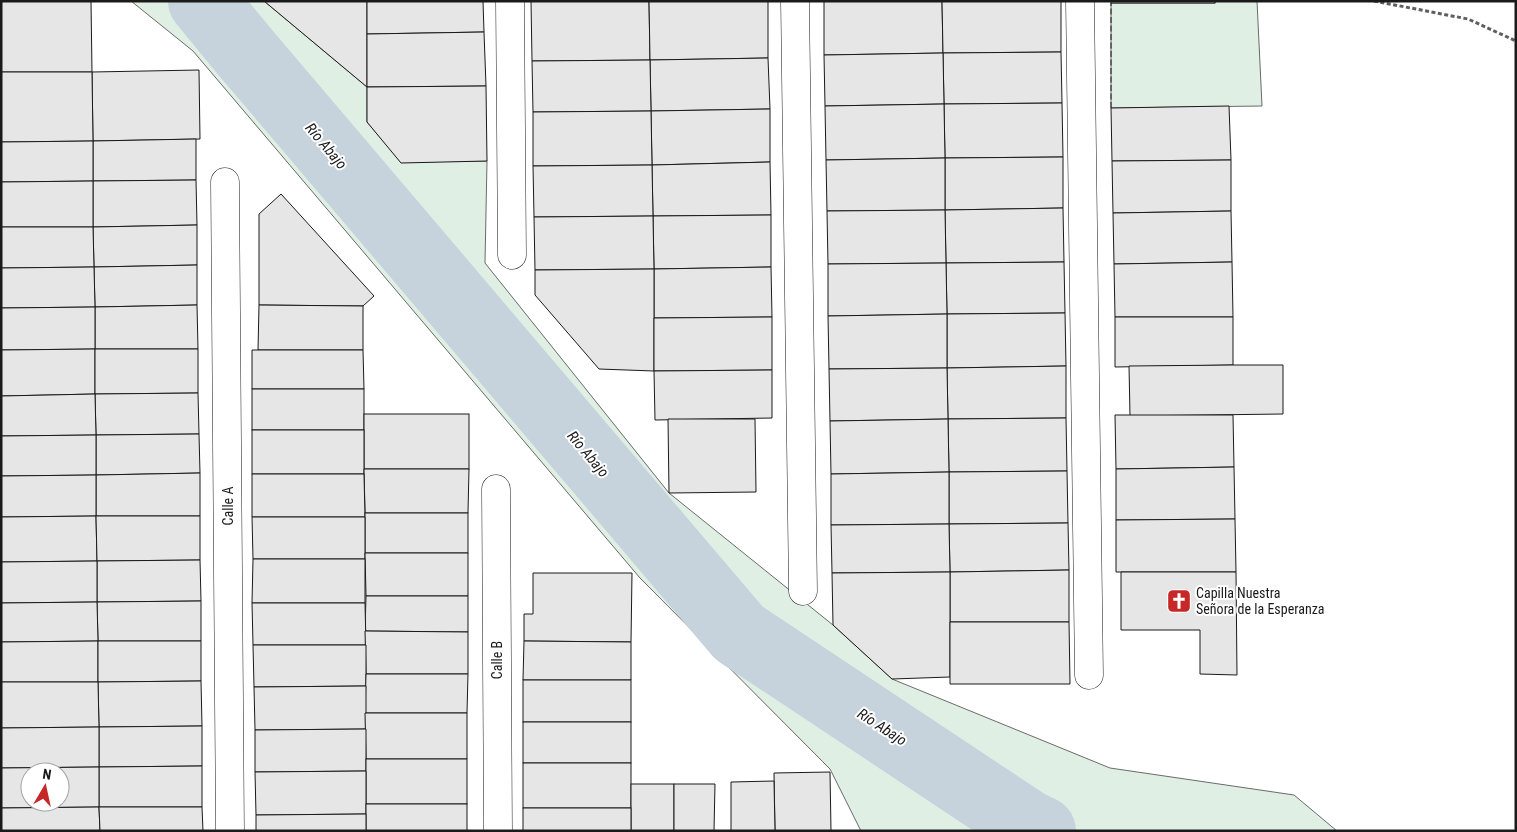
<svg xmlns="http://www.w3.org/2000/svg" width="1517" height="832" font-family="'Roboto Condensed',sans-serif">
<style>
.green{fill:#e0efe3;stroke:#6a6a6a}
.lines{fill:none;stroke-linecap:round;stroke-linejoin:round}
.river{stroke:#c6d2dc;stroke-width:70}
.building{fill:#e6e6e6;stroke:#1a1a1a;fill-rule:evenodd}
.street-casing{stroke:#1a1a1a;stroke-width:29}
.path{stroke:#5f5f5f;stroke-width:3;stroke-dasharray:4 2.5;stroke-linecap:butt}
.street{stroke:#fff;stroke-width:28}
.fence{stroke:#1a1a1a;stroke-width:1;stroke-dasharray:6 2.5;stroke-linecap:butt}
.labels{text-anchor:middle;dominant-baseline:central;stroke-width:4;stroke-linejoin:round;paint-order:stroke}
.street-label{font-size:14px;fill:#1a1a1a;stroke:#fff}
.poi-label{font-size:14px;fill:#1a1a1a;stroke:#fff;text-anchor:start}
.water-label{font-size:15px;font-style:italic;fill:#1a1a1a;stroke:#fff}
</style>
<rect width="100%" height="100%" fill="#fff"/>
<g class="green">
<path d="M131,1H264L367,87V122L401,162L487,161L485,263L669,493L833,625L892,679L1110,768L1294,795L1337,831H861L830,769L640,578L193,51Z"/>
<path d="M1215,1H1257L1262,106L1111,108V3H1215Z"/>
</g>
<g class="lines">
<path class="river" d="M203,1L244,51L739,633L1028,825L1041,831"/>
</g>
<g class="building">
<path d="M1,1H91L92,72H1Z"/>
<path d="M264,1H367V87Z"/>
<path d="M367,1H483L484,32L367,34Z"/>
<path d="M531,1H649L650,60L532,61Z"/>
<path d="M649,1H768V58L650,60Z"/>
<path d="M824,1H942L943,53L824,55Z"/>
<path d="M942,1H1061V52L943,53Z"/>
<rect x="1111" y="1" width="104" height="2"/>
<path d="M484,32L486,86L367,87V34Z"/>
<path d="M1061,52L1062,103L944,104L943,53Z"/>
<path d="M943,53L944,104L825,106L824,55Z"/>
<path d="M768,58L770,109L651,111L650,60Z"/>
<path d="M650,60L651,111L533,112L532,61Z"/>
<path d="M199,70L200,139L93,141L92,72Z"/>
<path d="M1,72H92L93,141L1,142Z"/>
<path d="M486,86L487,161L401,163L367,122V87Z"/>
<path d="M1062,103L1063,157L945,158L944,104Z"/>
<path d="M944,104L945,158L826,160L825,106Z"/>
<path d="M1229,106L1231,160L1112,161L1111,108Z"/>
<path d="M770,109V162L652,165L651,111Z"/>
<path d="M651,111L652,165L533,166V112Z"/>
<path d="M196,139V180L93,181V141Z"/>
<path d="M93,141V181L1,182V142Z"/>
<path d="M1063,157V208L945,210V158Z"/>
<path d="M945,158V210L827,211L826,160Z"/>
<path d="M1231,160V211L1113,213L1112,161Z"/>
<path d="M770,162L771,215L653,216L652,165Z"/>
<path d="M652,165L653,216L534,217L533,166Z"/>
<path d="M196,180L197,225L93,227V181Z"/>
<path d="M93,181V227H1V182Z"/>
<path d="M281,194L374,296L363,306L259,305V214Z"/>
<path d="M1063,208L1064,262L946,263L945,210Z"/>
<path d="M945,210L946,263L828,264L827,211Z"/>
<path d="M1231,211L1232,262L1114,264L1113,213Z"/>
<path d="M771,215V267L654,269L653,216Z"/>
<path d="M653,216L654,269L535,270L534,217Z"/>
<path d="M197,225V265L94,267L93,227Z"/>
<path d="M1,227H93L94,267L1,268Z"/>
<path d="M1064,262L1065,313L947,314L946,263Z"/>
<path d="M1232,262L1233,317H1115L1114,264Z"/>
<path d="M946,263L947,314L828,316V264Z"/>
<path d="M197,265V305L95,307L94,267Z"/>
<path d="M94,267L95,307L1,308V268Z"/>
<path d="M771,267L772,317L654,318V269Z"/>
<path d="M654,269V371L599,369L535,295V270Z"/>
<path d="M197,305L198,349H95V307Z"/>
<path d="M259,305L363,306V350H258Z"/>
<path d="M95,307V349L1,350V308Z"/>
<path d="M1065,313L1066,366L947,368V314Z"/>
<path d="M947,314V368L829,369L828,316Z"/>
<path d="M772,317V370L654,371V318Z"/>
<path d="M1115,317H1233V365L1115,367Z"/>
<path d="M95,349V394L1,396V350Z"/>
<path d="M95,349H198V393L95,394Z"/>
<path d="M252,350H363L364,389H252Z"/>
<path d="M1233,365H1283V414L1130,416L1129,366Z"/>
<path d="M1066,366V418L948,419L947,368Z"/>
<path d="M947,368L948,419L830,421L829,369Z"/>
<path d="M772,370V418L655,420L654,371Z"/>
<rect x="252" y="389" width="112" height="41"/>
<path d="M198,393L199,434L96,435L95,394Z"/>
<path d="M95,394L96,435L1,436V396Z"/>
<rect x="364" y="414" width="105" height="55"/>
<path d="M1115,415H1233L1234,467L1116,469Z"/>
<path d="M1066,418L1067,471L949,472L948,419Z"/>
<path d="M668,419H755L756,492L669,493Z"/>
<path d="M948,419L949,472L831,474L830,421Z"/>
<rect x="252" y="430" width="112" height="44"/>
<path d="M199,434L200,473L96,475V435Z"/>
<path d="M96,435V475L1,476V436Z"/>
<path d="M1234,467L1235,519L1116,520V469Z"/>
<path d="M364,469H469L468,513H365Z"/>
<path d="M1067,471L1068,523L949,524V472Z"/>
<path d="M949,472V524L831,525V474Z"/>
<path d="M200,473V516H96V475Z"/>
<path d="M252,474H364L365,517H252Z"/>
<path d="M96,475V516L1,517V476Z"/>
<rect x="365" y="513" width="103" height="40"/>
<path d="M96,516L97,561L1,562V517Z"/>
<path d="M96,516H200V560L97,561Z"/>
<path d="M252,517H365V559H253Z"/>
<path d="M1235,519L1236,572H1116V520Z"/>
<path d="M1068,523L1069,570L950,572L949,524Z"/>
<path d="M949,524L950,572L832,573L831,525Z"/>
<path d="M365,553H468V596H366Z"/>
<path d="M253,559H365V603H252Z"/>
<path d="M200,560L201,601L97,602V561Z"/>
<path d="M97,561V602L1,603V562Z"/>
<path d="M1069,570V622H950V572Z"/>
<path d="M950,572V677L892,679L833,625L832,573Z"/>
<path d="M1121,572H1236L1237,675L1200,674V630H1121Z"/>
<path d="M533,573H632L631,642L524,641V614H533Z"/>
<path d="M366,596H468V632L365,631Z"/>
<path d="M201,601V641H98L97,602Z"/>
<path d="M97,602L98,641L1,642V603Z"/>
<path d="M252,603H365L366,645H253Z"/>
<path d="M950,622H1069L1070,684H950Z"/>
<path d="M365,631L468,632V674H366Z"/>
<path d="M98,641V682H1V642Z"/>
<path d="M98,641H201V681L98,682Z"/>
<path d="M524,641L631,642V680H523Z"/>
<path d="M253,645H366V686L254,687Z"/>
<path d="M366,674H468L467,713H365Z"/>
<rect x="523" y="680" width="108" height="42"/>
<path d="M201,681L202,726L99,727L98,682Z"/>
<path d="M1,682H98L99,727L1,728Z"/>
<path d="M366,686V729L255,730L254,687Z"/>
<path d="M365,713H467V759H366Z"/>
<rect x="523" y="722" width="108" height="41"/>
<path d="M202,726V766L99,767V727Z"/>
<path d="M99,727V767L1,768V728Z"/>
<path d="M366,729V771L255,772V730Z"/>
<rect x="366" y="759" width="101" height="45"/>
<rect x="523" y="763" width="108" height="45"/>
<path d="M202,766V807H99V767Z"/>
<path d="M99,767V807L1,808V768ZM30,772H60V802H30Z"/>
<path d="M366,771V814L256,815L255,772Z"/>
<path d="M830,772L831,831H775L774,773Z"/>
<path d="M774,781L775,831H731V782Z"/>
<rect x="631" y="784" width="43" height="47"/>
<path d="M674,784H715L714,831H674Z"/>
<rect x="366" y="804" width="101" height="27"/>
<path d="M99,807L100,831H1V808Z"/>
<path d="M99,807H202L203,831H100Z"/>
<rect x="523" y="808" width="108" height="23"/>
<path d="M366,814V831H256V815Z"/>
</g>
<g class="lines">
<defs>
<g id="street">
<path d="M510,1L512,255"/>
<path d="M795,1L803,591"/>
<path d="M1080,1L1089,675"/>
<path d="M225,182L230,831"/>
<path d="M496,489L498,831"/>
</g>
</defs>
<use href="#street" class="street-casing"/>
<path class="path" d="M1374,1L1468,19L1516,41"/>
<use href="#street" class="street"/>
<path class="fence" d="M1111,108V3"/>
</g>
<defs>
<symbol id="church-square" viewBox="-11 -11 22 22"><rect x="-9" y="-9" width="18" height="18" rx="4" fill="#c62828" stroke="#fff"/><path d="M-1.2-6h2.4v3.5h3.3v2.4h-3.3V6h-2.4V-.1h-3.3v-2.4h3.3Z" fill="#fff"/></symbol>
</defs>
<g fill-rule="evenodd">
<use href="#church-square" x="1165" y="587" width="28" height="28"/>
</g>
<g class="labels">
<g class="street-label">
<text transform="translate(228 506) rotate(-90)">Calle A</text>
<text transform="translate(497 660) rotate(-90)">Calle B</text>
</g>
<g class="poi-label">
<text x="1196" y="593">Capilla Nuestra<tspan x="1196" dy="16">Señora de la Esperanza</tspan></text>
</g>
<g class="water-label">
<text transform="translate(326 146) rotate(50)">Río Abajo</text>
<text transform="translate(588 454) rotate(50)">Río Abajo</text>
<text transform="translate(882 727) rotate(33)">Río Abajo</text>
</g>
</g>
<rect width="1517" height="832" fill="none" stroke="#1a1a1a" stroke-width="5"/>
<g transform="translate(45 787) rotate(9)"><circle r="24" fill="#ffffff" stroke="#a3a3a3"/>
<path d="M0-4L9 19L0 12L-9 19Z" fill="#c62828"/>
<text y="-8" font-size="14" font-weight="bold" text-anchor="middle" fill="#1a1a1a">N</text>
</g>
</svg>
